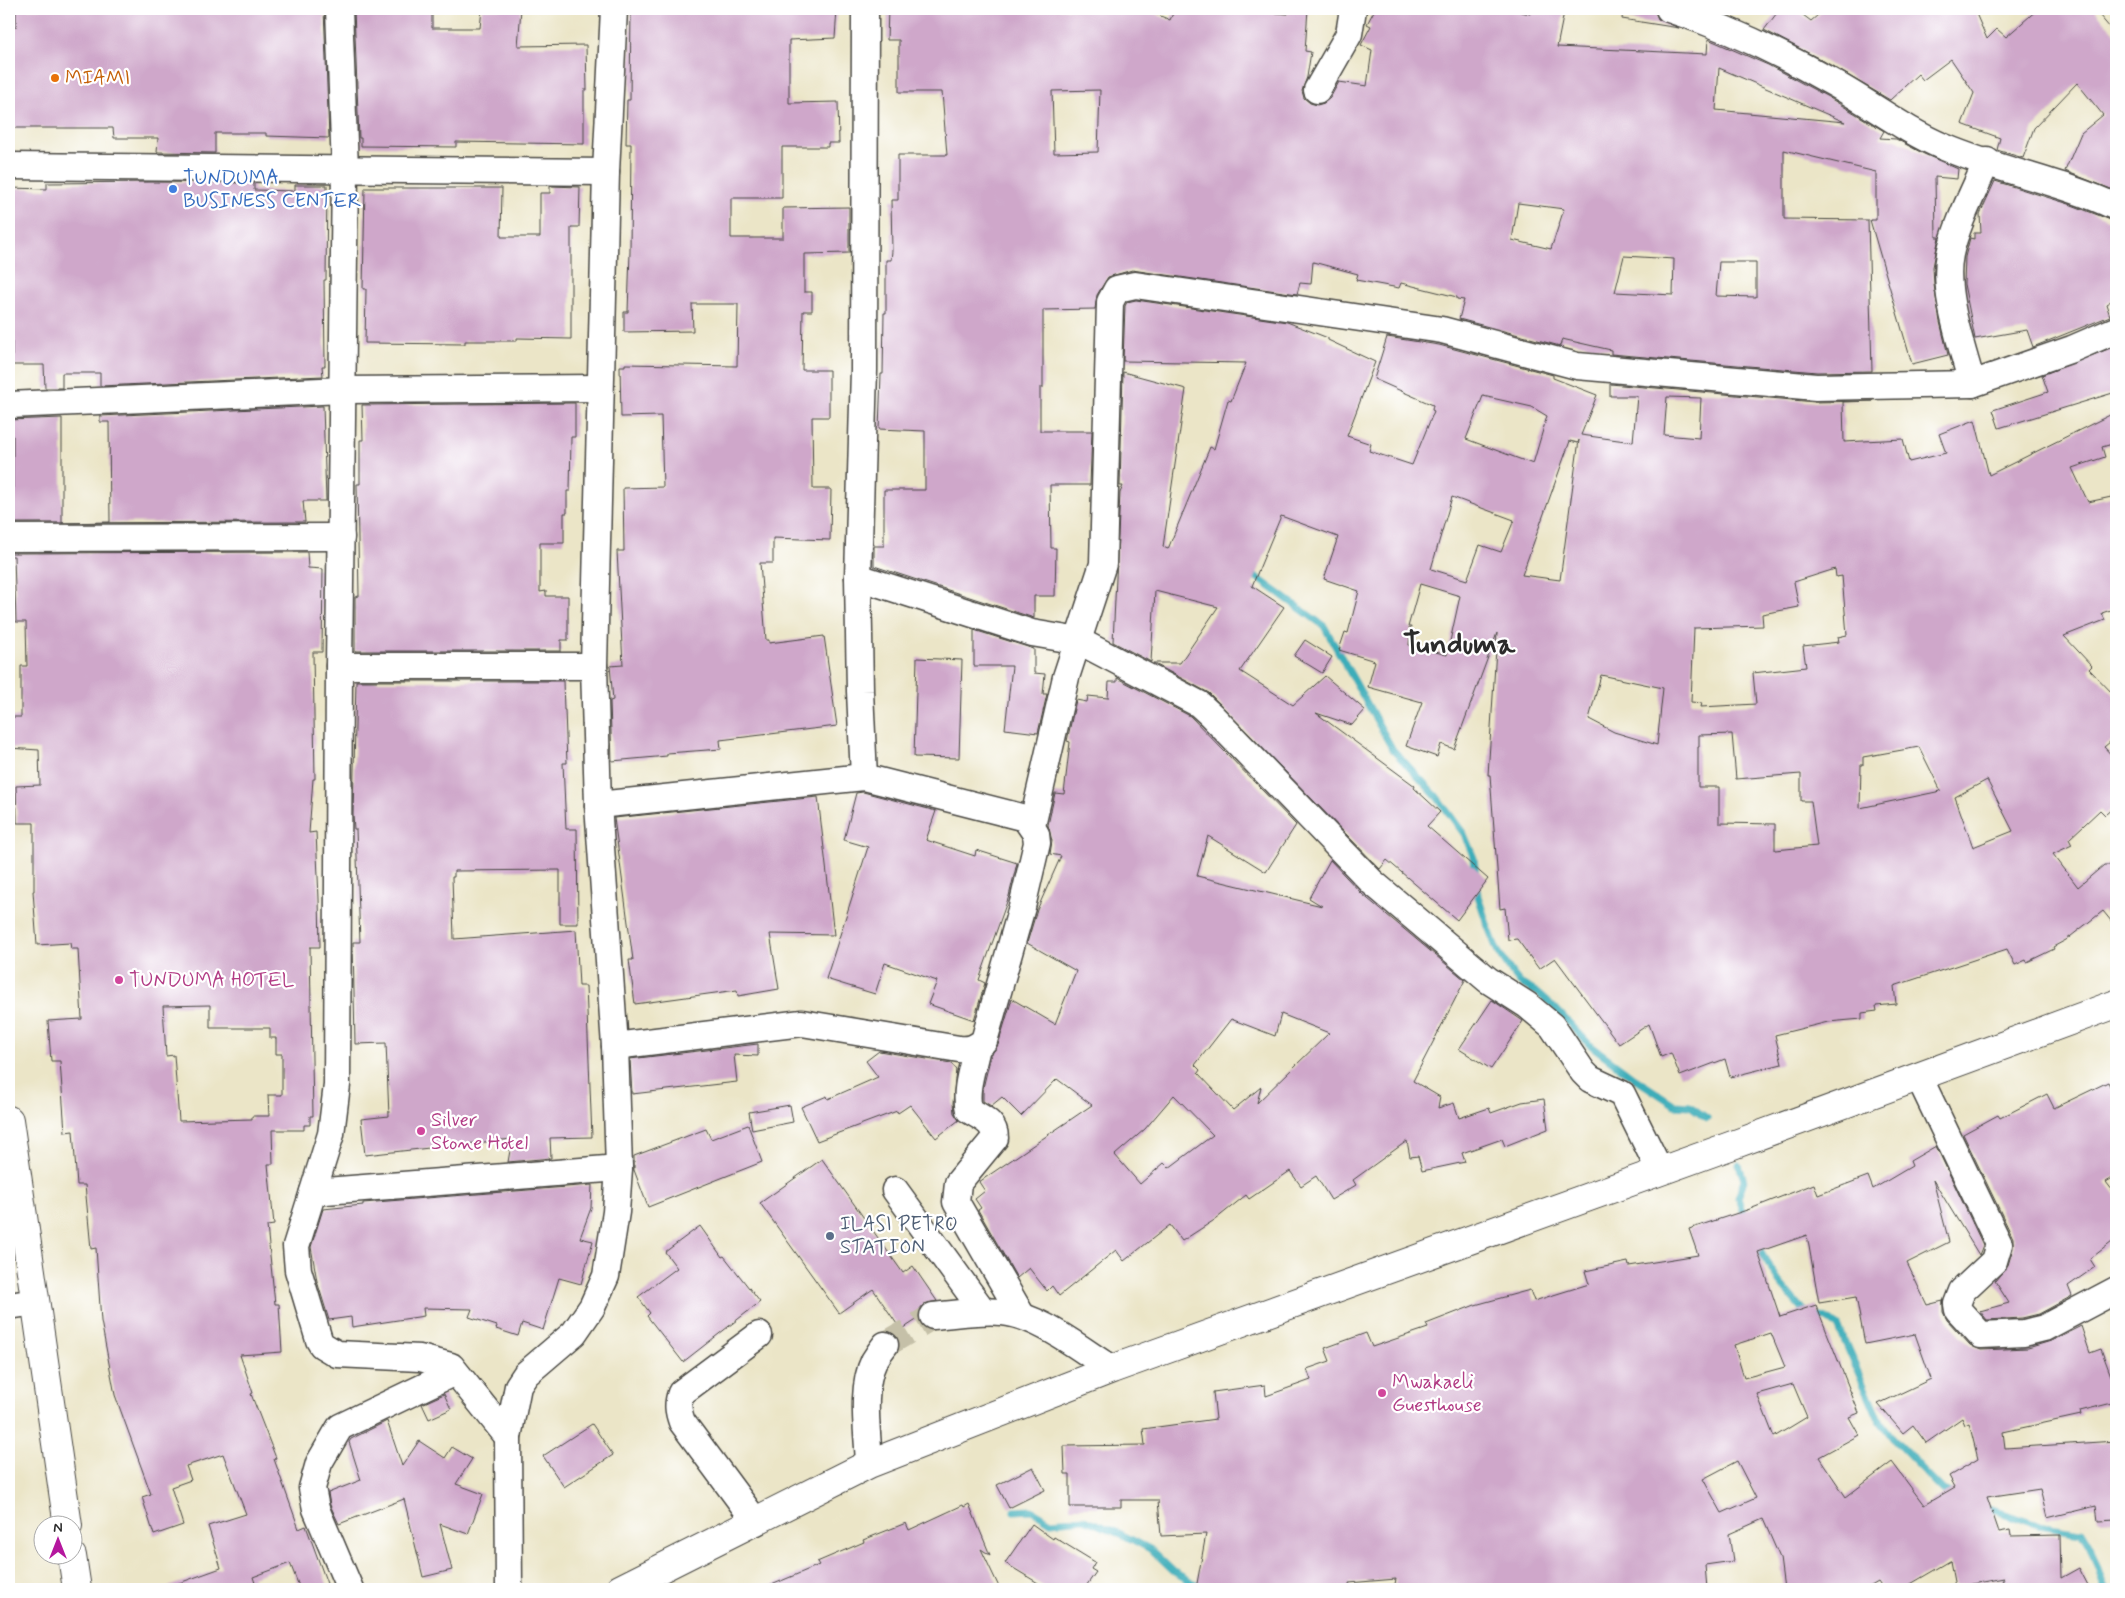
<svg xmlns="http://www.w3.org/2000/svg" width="2125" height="1598" font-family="Mynerve,sans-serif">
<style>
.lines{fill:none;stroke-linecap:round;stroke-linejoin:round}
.stream{stroke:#3dadb9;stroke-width:7}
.building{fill:#cfa7ca;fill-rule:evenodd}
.minor-tunnel{stroke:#c5c0a8;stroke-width:26;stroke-dasharray:26 13;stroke-linecap:butt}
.minor-casing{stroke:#484742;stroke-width:29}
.highway-casing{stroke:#484742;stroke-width:30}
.minor{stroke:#fff;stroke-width:26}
.highway{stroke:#fff;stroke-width:28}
.food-dot{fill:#e8710a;stroke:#fff;stroke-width:2}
.shop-dot{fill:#3f7fe0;stroke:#fff;stroke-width:2}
.hotel-dot{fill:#d1479c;stroke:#fff;stroke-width:2}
.service-dot{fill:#5c6f8a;stroke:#fff;stroke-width:2}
.labels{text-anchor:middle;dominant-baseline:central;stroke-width:4.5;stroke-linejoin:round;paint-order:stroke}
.food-label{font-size:20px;fill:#c56008;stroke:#fff;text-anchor:start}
.shop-label{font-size:20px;fill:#366cbe;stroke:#fff;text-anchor:start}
.hotel-label{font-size:20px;fill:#b23c85;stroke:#fff;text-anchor:start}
.service-label{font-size:20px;fill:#4e5e75;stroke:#fff;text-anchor:start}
.town-label{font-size:30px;font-weight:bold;fill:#2b2b2b;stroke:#fff}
</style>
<rect width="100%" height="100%" fill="#fff"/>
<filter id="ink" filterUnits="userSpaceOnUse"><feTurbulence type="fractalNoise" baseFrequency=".02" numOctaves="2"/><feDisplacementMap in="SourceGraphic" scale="10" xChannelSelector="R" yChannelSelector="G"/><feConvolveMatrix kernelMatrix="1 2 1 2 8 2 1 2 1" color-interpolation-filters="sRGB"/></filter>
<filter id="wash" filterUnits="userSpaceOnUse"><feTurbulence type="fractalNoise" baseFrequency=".0096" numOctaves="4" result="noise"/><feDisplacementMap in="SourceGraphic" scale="20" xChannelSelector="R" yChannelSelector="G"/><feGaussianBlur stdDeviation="1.12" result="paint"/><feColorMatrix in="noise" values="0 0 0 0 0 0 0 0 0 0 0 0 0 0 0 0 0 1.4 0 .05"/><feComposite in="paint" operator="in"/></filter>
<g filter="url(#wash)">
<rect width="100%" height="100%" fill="#ebe5c7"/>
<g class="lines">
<g class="stream">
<path d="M1248,571L1324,626L1393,750L1437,797L1464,834L1474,858L1478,896L1487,924L1497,950L1512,973L1520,983L1538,993L1555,1008L1589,1044L1637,1080L1675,1105L1690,1106L1707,1118"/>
<path d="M1739,1165L1744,1180L1738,1198L1745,1220"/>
<path d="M1755,1243L1779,1282L1801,1308L1809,1314L1825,1318L1838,1326L1878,1418L1894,1440L1943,1490L1955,1495"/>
<path d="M1983,1507L2038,1525L2082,1532L2091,1547L2106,1589"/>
<path d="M1014,1511L1032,1510L1051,1522L1084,1519L1121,1534L1150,1549L1174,1572L1205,1589"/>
</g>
</g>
<g id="blocks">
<g class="building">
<path d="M16,9H324L329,138L266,136V133H215V153L157,152L158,138H114L113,128H10L9,27H16Z"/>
<path d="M354,9H396V12L432,11V28H480L482,9H521L518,46L586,45L587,90H584V144L456,142V147L361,146V138H359Z"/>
<path d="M631,9H837L835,38L789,40V103L838,102L839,143H828V147H782V198H731V238H783V208L849,207V253L804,254V292H812V311H803L802,370H829V417H812L813,489H831L830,540L773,538V563H760L766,640H769V643L824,636L837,726L720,740L721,749L667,753V756L612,761L610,701L613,700L610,666L623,665L617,551H624L623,488L663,487L661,416L621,417L620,366H625V364L737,366L738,304H692L693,331L624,332V312H628L630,252L631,144H626L627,100H630Z"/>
<path d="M888,9H1144L1170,20L1175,9H1259L1266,12L1288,14V9H1308L1305,51L1311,52L1307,77L1302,91L1304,98L1310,103L1317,105L1324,103L1330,98L1339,82L1367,86L1372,50L1361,45L1371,26L1367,24L1375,9H1508L1530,14L1531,9H1546L1564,12L1557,47L1707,54L1708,39L1768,65L1828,97L1884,131L1880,138L1896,139L1924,154L1958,169L1957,179L1935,177L1936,237H1939L1933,267L1934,285L1940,322L1948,355L1912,364L1870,220H1876V172L1784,150V219L1868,220L1872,371L1817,372L1611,354V350L1562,339L1560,346L1459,319L1464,300L1457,299V297L1401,283L1399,288L1356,280L1358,274L1313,262L1311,284L1300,283L1297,294L1132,270L1108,277L1097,295L1095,309L1043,310V388H1040V431H1092L1090,485H1050L1051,548H1056L1055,596H1034V618L874,566V546H884V490H925V431L879,429L881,374H883L884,313H886V260H891L892,251L891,200H898V155H947L942,92H899V40H887ZM1719,68L1845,122L1716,110ZM1100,90L1098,152L1054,153L1052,91ZM1518,203L1564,209L1551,249L1512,240ZM1624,256L1674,259L1673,295L1615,292ZM1719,262H1756V297L1716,296Z"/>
<path d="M1623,9H1654L1658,19L1679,28L1622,19Z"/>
<path d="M1780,9H1795L1811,21L1825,9H1974L1987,39L1997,29L2006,37L2038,9H2094L2116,35V191L2065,171L2081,133L2103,115L2077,83L2034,128L2023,158L1997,150L2000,138L1962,124L1974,93L1951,59L1923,80L1918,74L1890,100L1822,60L1764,30Z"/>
<path d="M1995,181L2069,204L2116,222V298L2106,304L2110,316L2033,347L2027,330L1975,339L1964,284L1965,257L1970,238L1974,239V233H1981L1980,214Z"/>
<path d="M155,182L254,183V190L295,191V185H327L326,280H324L325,366H322L323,376L100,386V373H62V388H45L44,365H12V268H9V188L47,189V183Z"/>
<path d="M550,186L580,187L579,227H571V339L517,338V341H465V344L365,343L366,289H363L365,188H502L501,237H540V193H550Z"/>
<path d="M1136,300L1287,322L1328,338V340L1375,362L1347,436L1371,444L1369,451L1412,465L1434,411L1432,410L1433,405L1374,379L1387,337L1439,345L1553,375V378L1597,395L1581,435L1633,442L1637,396H1610V384L1815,402L1873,401L1843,402L1844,442L1903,439L1909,462L1946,453L1939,434L1975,420L1989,475L2116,412V443L2102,447L2105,457L2072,468L2088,502L2116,496V608L2102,613L2105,620L2064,636L2092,666L2089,669L2116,697V737L2104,747L2116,760V805L2105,815L2100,810L2069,839L2072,845L2053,854L2078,887L2104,865H2111L2116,870V927L2103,911L2066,940L2053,947L2054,949L2027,962L2026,960L2015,965L2007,949L1894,986L1896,1004L1876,1006L1877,1011L1862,1013V1019L1828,1022L1775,1035L1782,1064L1730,1077L1725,1059L1680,1076L1671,1053L1661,1057L1649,1024L1619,1044L1555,958L1539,969L1517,939L1508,940L1505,908L1500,909L1490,775H1488L1497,633L1454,749L1441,744L1437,757L1406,746L1422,702L1368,687L1375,661L1339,650L1345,632L1348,633L1359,591L1324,579L1338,537L1281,516L1252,586L1284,607L1240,671L1293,705L1325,676L1365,710L1352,725L1316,713L1415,786L1414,788L1440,812L1427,826L1488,879L1457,920L1387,860L1380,869L1209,693L1153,663H1180L1218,607L1155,591L1151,662L1113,642L1120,493L1123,486H1120L1123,372L1186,389L1163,547L1168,549L1210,447L1214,449L1228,400L1231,401L1246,363L1123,361L1125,306L1127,302ZM1483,396L1532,407L1547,416L1533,464L1466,439ZM1667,397L1701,398L1699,438L1664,435ZM1579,440L1560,580L1522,575L1570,441L1578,443ZM1452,497L1514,520L1501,552L1480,545L1467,580L1431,569ZM1835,569L1836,577L1842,576L1847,635L1838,637L1839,642L1803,646L1806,667L1753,673L1756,704L1701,707L1702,703L1691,702L1694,628L1763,626L1762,614L1799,607L1794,582ZM1420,584L1460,596L1447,655L1409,645L1411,627H1408ZM1601,675L1663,688L1657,745L1614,732L1589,719ZM1732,734L1736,779L1801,774V801H1811L1817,846L1775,850V824L1719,823V787H1698V747H1699V735ZM1919,747L1941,791L1860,808L1861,765H1863V757ZM1987,780L2013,831L1973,847L1955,797Z"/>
<path d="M2116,346V392L1999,428L1993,410L2048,392L2042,375Z"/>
<path d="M575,403V437H571L570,491H567V513H564V543H540V592L546,591V596H568V640H561V651H355V597L359,596L357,484H360V440H363L362,405Z"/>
<path d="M323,406L326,501H303L305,522L13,523V436H9V420L62,418V523L110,522L109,422H100V416Z"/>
<path d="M307,552L308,568L323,569L322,652H313L315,779H313L309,833L316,832L319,899L320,947H310L313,1116H310V1125H304V1130H272L273,1164H268L274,1225L267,1226L275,1304H279L282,1352L240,1355L253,1393L251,1394L276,1458L274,1459L299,1529L306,1526L329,1589H300L290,1563L253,1577L257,1589H168V1587L221,1568L208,1526L246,1514L223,1454L186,1466L191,1480L171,1487L183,1525L154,1535L142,1497L151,1494L115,1395L101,1321L96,1248L91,1249L85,1185H77L73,1131L65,1132L60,1061H51L48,1021L82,1019L78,949H71L70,943L37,945L33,891H34V823H17L16,786L40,785L39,750L9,748V717H21V666H27L26,622H16L14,556H10V553ZM210,1005V1028H270V1038H276V1054H282V1095H268L269,1116H252V1119L179,1121L174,1055L166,1056L163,1006Z"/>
<path d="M974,630L1034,649V673L1045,674L1043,694H1047L1038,733L1005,729L1012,666H974Z"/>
<path d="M1305,640L1332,657L1322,673L1294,656Z"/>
<path d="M917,658L962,660L959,758L914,757Z"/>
<path d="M1117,678L1190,716L1296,825L1266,872L1208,836L1197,876L1322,906L1309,898L1330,860L1362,894L1465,980L1413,1081L1440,1097L1438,1108L1454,1103L1459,1118L1489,1108L1491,1113L1522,1102L1544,1099L1548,1129L1505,1146L1502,1139L1462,1153L1465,1162L1422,1171L1418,1156L1410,1157L1407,1141L1353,1180L1356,1185L1331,1200L1316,1176L1301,1186L1290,1171L1249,1199L1246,1195L1216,1219L1182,1241L1170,1225L1124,1261L1116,1250L1059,1296L1052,1286L1047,1291L1029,1268L1017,1278L978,1210L981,1208L975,1199L985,1191L979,1182L1092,1105L1057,1079L1021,1116L1002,1097L991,1106L983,1101V1088L991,1055L998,1045L1012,999L1055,1024L1076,971L1027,943L1037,910L1061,856L1050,854L1052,841L1048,825L1055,793L1064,794L1070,742L1067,741L1076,700L1087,702L1088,696L1108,698L1109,682H1117ZM1281,1014L1329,1033L1257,1103L1261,1087L1233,1110L1198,1073L1200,1070L1195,1065L1231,1019L1275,1036ZM1174,1095L1213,1135L1169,1168L1164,1163L1140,1184L1115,1155L1145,1129Z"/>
<path d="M356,681H563L564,710H565L567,763H563L566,829H577L578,924H560V870L454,871V877H452L454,939L576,930L579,986H586L592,1137L550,1138L551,1158L508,1162L512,1139L365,1155L361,1119L389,1116L386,1043L355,1044L353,942H360L356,829H354L353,814Z"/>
<path d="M863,792L936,811L926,840L975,856L976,850L1017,863L1009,896L979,980L985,983L974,1020L928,1004L937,981L885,963L875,994L826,979L868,847L844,840L856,793Z"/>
<path d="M818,797L834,935L770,934L779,989L738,996L737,990L635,1004L629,960H633L614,818Z"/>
<path d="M1492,1000L1523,1021L1491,1069L1459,1049Z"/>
<path d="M758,1044V1056L734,1055L737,1082L632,1094L630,1059Z"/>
<path d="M879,1051L951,1063L956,1069L953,1103L954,1113L959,1120L936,1138L910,1105L898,1113L897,1111L817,1141L801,1107L827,1096L828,1099L878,1077L866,1061Z"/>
<path d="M2108,1082L2116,1098V1176L2106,1182L2116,1195V1239L2090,1259L2095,1267L2068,1286L2072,1296L2039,1314L2022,1318L1987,1320L1980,1311L2009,1303L1995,1281L2008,1265L2013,1248V1238L1963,1134L1998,1115L2000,1118L2047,1094L2054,1108Z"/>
<path d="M790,1105L793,1122L752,1130L749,1112Z"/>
<path d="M748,1125L762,1162L648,1207L634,1170V1156L706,1129L711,1139Z"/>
<path d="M1936,1146L1983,1245L1979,1255L1933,1180L1949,1242L1907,1263L1927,1305L1943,1301V1312L1947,1320L1970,1345L1981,1350L2028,1348L2051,1341L2081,1326L2090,1353L2101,1349L2111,1376L2116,1375V1402L2080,1411L2081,1415L2003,1432L2005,1448L2116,1441V1520L2098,1521L2096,1506L2047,1518L2040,1489L1987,1497L1999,1532L2010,1530L2011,1536L2060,1535L2061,1578L2079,1568L2090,1589H1997L2004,1578L1955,1587L1950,1561L1902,1589H1883L1878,1582L1866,1589H1784L1780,1558L1763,1519L1729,1534L1733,1561L1705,1565L1707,1589H1394L1396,1579L1349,1583L1350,1589H1196L1206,1534L1161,1536L1158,1500H1121V1507H1070V1474H1065L1064,1446L1145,1445L1143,1429L1216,1419L1213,1392L1265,1385L1266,1396L1311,1380L1307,1369L1330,1361L1325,1348L1366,1333L1372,1347L1428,1328L1426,1324L1475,1305L1530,1290L1534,1301L1589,1284L1585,1271L1628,1262L1629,1266L1698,1255L1689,1229L1750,1209L1814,1184L1818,1195L1868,1176L1873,1189L1912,1166L1910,1161ZM1807,1235L1819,1303L1856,1297L1865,1344L1915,1334L1931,1379L1878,1404L1903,1433L1913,1425L1926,1443L1962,1418L1965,1425L1969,1423L1978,1459L1949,1476L1955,1487L1924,1505L1892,1462L1846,1497L1819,1457L1859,1435L1849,1417L1859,1413L1816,1305L1780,1317L1758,1252ZM1771,1333L1785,1367L1744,1378L1734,1345ZM1793,1384L1807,1417L1774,1437L1757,1394ZM1737,1461L1756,1498L1722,1513L1703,1479Z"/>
<path d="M822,1159L903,1273L913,1266L937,1301L924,1304L919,1310L918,1319L901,1330L873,1289L839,1313L760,1203Z"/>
<path d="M592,1185L591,1208L580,1238L593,1241L581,1284L559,1278L543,1330L522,1323L518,1336L496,1329L497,1326L469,1317L472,1309L423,1308L424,1316L352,1327L351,1317L329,1320L317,1281L311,1247L323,1209L363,1205V1203Z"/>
<path d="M700,1226L722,1257L724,1256L760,1302L683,1362L647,1316L650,1313L638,1297L677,1268L665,1252Z"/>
<path d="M444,1394L451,1409L429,1419L422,1404Z"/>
<path d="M387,1421L402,1466L419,1441L445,1458L452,1447L472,1459L456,1484L483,1494L468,1534L440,1524L452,1570L423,1577L404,1499L339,1524L330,1505L328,1493L361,1480L349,1442L351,1439Z"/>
<path d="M592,1424L613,1455L564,1487L543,1456Z"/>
<path d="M1033,1467L1045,1490L1009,1508L997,1485Z"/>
<path d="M969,1504L990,1555L981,1549L1000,1589H762L819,1565L817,1562L864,1542L863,1540L906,1523L909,1530L963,1505L964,1507Z"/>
<path d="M1032,1524L1053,1539L1054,1537L1095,1562L1091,1569L1096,1572L1084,1589H1048L1005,1563Z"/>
</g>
</g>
</g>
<g filter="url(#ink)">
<use href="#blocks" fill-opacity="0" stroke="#484742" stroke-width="1"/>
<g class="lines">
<path class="minor-tunnel" d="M885,1345L933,1316"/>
<defs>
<g id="minor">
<path d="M339,9L345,170L339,666L337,1085L331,1134L296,1246L298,1270L319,1340L322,1345L337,1354L420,1358L451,1366L508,1437"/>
<path d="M1669,9C1726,27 1783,54 1835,84C1871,104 1906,131 1944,147C2000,171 2061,181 2116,207"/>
<path d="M1317,90L1349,34L1353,9"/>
<path d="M9,166L606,172"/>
<path d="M1972,384C1962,346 1942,292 1950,254C1956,225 1975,189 1987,161"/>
<path d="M9,405L343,390L600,388"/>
<path d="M9,538L341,537"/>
<path d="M858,577L1032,633L1079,641L1199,704L1211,715L1372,882L1488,980L1527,1005L1552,1026L1583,1072L1590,1079L1622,1094L1660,1171"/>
<path d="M339,666H594"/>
<path d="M864,777L860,691L858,577L864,370L865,9"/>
<path d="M598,805L864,777L1025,818L1036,834L1037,843L1022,907L984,1041C975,1048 970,1050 959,1049L802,1023L615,1046"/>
<path d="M1032,826L1066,677L1103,564L1110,302L1117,289L1135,285L1442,330L1577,366L1816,387L1972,384L2072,349L2116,330"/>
<path d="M977,1047C973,1067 964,1090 969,1110C981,1118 995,1122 995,1138L958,1183L956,1202L1022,1316"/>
<path d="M1919,1077L1999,1244L1994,1261L1962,1291L1957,1304L1958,1310L1981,1335L2024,1333L2044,1328L2116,1290"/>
<path d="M895,1190L983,1311"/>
<path d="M313,1192L619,1168"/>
<path d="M9,1306L35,1302"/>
<path d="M933,1316C956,1314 979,1310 1002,1312C1039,1315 1081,1350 1112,1369"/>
<path d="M869,1464C868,1434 860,1389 874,1361C877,1356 881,1350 885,1345"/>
<path d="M756,1522L682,1422C678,1411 677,1404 681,1393L759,1335"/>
<path d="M350,1589L316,1509L312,1488L319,1463L340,1427L455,1372"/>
<path d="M509,1589L508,1437L518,1386L526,1374L574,1333L592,1307L606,1276L616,1212L619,1168L615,1046L598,805L594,666L606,172L614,9"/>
</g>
<g id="highway">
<path d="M9,1120L68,1526"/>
<path d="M72,1556L77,1589"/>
<path d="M620,1589L869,1464L1112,1369L1730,1146L2116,1004"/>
</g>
</defs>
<use href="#minor" class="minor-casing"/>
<use href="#highway" class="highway-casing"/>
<use href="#minor" class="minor"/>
<use href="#highway" class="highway"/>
</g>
</g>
<circle class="food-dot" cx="55" cy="78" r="5"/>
<circle class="shop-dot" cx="173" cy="189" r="5"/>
<g class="hotel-dot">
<circle cx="119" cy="980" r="5"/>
<circle cx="421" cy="1131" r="5"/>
<circle cx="1382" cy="1393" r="5"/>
</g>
<circle class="service-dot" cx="830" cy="1236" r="5"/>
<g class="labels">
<g class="food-label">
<text x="65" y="78">MIAMI</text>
</g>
<g class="shop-label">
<text x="183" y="178">TUNDUMA<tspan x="183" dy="23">BUSINESS CENTER</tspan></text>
</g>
<g class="hotel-label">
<text x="129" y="980">TUNDUMA HOTEL</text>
<text x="431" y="1120">Silver<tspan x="431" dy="23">Stone Hotel</tspan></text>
<text x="1392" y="1382">Mwakaeli<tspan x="1392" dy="23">Guesthouse</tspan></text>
</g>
<g class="service-label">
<text x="840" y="1224">ILASI PETRO<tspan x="840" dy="23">STATION</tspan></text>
</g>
<g class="town-label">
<text x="1459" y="644">Tunduma</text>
</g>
</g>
<rect width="2125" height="1598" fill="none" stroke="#fff" stroke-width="30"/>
<g transform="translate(58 1540)"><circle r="24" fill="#ffffff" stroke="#aaaaaa"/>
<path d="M0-4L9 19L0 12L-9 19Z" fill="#b5179e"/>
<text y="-8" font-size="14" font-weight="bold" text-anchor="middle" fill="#2b2b2b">N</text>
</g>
</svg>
